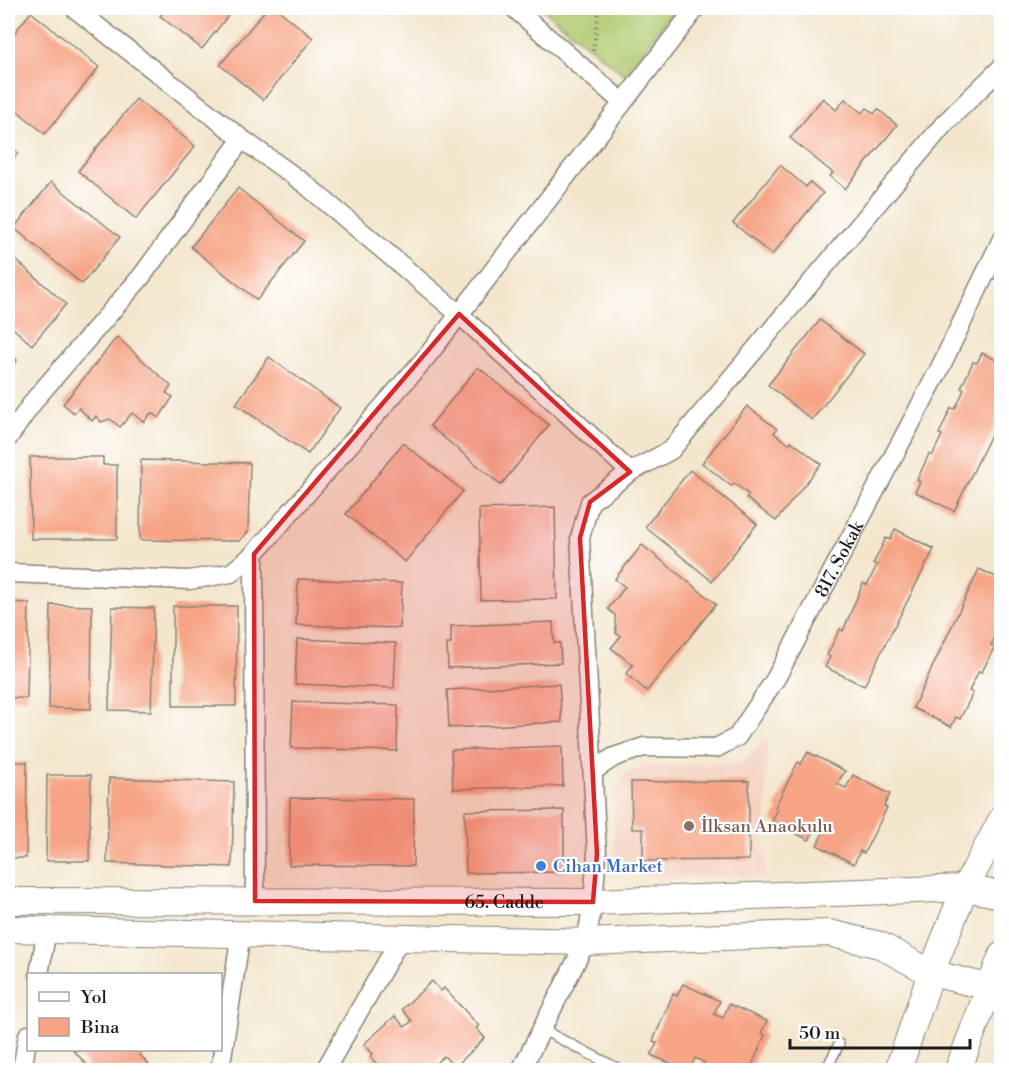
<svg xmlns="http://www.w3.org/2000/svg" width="1009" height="1078" font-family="'Libre Bodoni',serif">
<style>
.built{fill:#f4d3c1}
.green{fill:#b0ca70;stroke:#667346;stroke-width:1.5}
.building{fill:#f6a485}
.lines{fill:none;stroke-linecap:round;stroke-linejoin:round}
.service-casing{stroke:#888174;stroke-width:12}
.minor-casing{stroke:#888174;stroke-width:21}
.secondary-casing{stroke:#888174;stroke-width:28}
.path{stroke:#888174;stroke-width:4;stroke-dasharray:1.5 4.5;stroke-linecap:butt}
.service{stroke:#fff;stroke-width:9}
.minor{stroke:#fff;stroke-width:18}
.secondary{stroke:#fff;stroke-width:26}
.marked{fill:#d62828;fill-opacity:0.2;stroke:#d62828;stroke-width:4.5;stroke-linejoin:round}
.education-dot{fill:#8d6e63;stroke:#fff;stroke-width:2}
.shop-dot{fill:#3f7fe0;stroke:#fff;stroke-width:2}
.labels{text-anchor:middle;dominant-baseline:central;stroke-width:4.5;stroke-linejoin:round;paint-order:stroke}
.street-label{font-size:18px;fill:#1c1c1c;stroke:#fff}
.education-label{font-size:18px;fill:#785e54;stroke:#fff;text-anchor:start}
.shop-label{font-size:18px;fill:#366cbe;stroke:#fff;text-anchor:start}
</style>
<rect width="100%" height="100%" fill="#fff"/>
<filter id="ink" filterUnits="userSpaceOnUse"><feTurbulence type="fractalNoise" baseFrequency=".0167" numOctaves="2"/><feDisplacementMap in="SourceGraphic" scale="12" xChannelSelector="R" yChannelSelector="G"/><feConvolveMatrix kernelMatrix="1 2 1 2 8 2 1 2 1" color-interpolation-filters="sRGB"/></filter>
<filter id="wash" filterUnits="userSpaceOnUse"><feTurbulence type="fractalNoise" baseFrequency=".008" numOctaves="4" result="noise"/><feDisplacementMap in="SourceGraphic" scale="24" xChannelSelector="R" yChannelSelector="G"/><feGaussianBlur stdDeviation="1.35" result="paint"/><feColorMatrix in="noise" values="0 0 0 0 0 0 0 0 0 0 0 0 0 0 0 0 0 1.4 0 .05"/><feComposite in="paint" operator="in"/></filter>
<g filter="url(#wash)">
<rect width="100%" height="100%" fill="#f3e6cd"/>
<path class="built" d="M767,738L765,877L659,878L635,873L622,865L614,850L613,801L617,787L627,772L650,765L736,764L747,759Z"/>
<path class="green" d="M541,8H675L625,75Z"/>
<g id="blocks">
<g class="building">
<path d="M167,8H234L202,49L160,16Z"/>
<path d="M267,8H276L313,38L263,100L220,65Z"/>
<path d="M31,12L99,67L45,134L8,103V41Z"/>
<path d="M823,98L836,110L845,99L862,113L867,108L874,114L878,109L897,125L845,189L830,176L833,173L790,138Z"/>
<path d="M136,99L195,146L136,219L78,171Z"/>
<path d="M8,145L18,153L8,166Z"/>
<path d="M780,165L806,187L810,182L823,193L772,255L733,223Z"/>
<path d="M51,182L120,237L82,284L14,228Z"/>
<path d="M238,188L304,241L257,300L191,247Z"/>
<path d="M8,253L66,304L32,345L8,324Z"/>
<path d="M820,320L864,354L812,420L768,385Z"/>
<path d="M117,337L171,386L166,393L173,397L159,418L151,413L144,422L132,413L120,427L110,419L101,422L96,416L92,421L79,408L74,413L63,404Z"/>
<path d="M8,352L17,360L8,372Z"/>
<path d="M982,353L1002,363V412L954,511L915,492L920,482L917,480L929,454L932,456L942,435L939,434L951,408L955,409L960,399L964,389L961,388L973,362L977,363Z"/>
<path d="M269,357L340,408L308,454L236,404Z"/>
<path d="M478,367L549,425L501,485L430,426Z"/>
<path d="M747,406L777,429L774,433L789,444L791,441L821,464L776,521L746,498L749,495L734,483L731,486L702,463Z"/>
<path d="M403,443L463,491L405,562L346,514Z"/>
<path d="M30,457H103V465H117V539H31Z"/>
<path d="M141,460L250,463L248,532L239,541L140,540Z"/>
<path d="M690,470L757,524L712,581L645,527Z"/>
<path d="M555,507L557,599L481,600L479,509Z"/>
<path d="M895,529L934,549L864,686L825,667L830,657L827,655L840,629L843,631L863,583L867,585L877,565L873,564L886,538L890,540Z"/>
<path d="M642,545L716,604L647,691L626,674L633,665L611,648L621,636L616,633L615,615L608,609L625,587L615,579Z"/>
<path d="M979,569L1002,580V625L991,645L995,646L982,672L979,671L969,691L973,693L960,719L956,717L951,727L913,708Z"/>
<path d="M298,579L402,583L400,628L296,625Z"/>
<path d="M8,602L29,603L27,698H8Z"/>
<path d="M51,605L92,606L91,709L49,708Z"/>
<path d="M173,606H237L236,706H173Z"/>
<path d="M112,607L154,608L151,711L109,710Z"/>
<path d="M553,622L554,643H560L561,663L448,668L447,644H451V626Z"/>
<path d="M297,639L396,643L394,688L295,684Z"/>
<path d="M559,684L562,722L449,728L447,690Z"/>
<path d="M293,702L398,705L397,751L291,748Z"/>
<path d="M562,746L563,786L453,789L451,750Z"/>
<path d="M808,752L845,771L837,784L846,788L853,775L890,794L884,806L887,808L864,853L860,851L854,864L817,845L824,831L816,827L809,840L772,821L778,809L775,807L798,762L801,764Z"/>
<path d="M8,762H27L26,858H8Z"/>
<path d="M47,775H91L89,861H46Z"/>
<path d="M109,778L234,782L232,867L107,863Z"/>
<path d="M749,781V860L643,861V829H632L631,782Z"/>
<path d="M290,798L414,799L413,866L289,865Z"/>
<path d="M564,810V872L466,873L465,811Z"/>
<path d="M432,981L441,991L444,988L479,1026L476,1028L485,1038L455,1067L444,1056L437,1062L445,1070H383L370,1057L373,1054L364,1044L395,1016L405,1027L412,1021L402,1009Z"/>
<path d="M683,984L720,1001L714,1014L723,1018L729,1004L767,1021L761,1033L765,1035L750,1070H700L704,1062L695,1058L690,1070H686L651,1055L657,1043L653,1041L673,994L677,996Z"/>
<path d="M73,1050H144L139,1054L149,1065L143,1070H92Z"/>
</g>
</g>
</g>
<g filter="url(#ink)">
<use href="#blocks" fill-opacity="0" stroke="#888174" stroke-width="1.5"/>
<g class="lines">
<defs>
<g id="service">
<path d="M543,1030L621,1070"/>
<path d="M826,1070L839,1044"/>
</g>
<g id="minor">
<path d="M74,8L242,139L305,184L459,314L630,472"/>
<path d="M514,8L622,102"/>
<path d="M8,438L36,398L141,277L242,139"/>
<path d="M254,554L255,901"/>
<path d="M8,573L189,580L231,573L254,554L428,355L696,8"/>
<path id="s1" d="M593,771L614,757L644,747L716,748L737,737L776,678L938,372L1002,239"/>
<path d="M39,974L47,930"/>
<path d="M22,1070L28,1035"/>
<path d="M220,1070L241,933"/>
<path d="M325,1070L402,936"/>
<path d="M521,1070L586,942L593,902L597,854L580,538L590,502L630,472L671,450L944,124L1002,67"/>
</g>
<g id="secondary">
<path id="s2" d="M8,901L593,902L965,888L1002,895"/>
<path d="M8,929L586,942L829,933L880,945L931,973L988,987"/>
<path d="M898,1070L931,973L965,888L1002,819"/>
<path d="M958,1070L1002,955"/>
</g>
</defs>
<use href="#service" class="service-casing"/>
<use href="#minor" class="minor-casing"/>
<use href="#secondary" class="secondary-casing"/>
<g class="path">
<path d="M657,8L666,14"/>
<path d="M593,51L599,8"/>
</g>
<use href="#service" class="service"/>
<use href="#minor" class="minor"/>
<use href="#secondary" class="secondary"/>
</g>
</g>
<path class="marked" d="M459,314L630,472L590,502L580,538L597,854L593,902L255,901L254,554Z"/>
<circle class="education-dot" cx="689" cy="826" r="6"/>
<circle class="shop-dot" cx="541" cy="866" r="6"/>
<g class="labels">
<g class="street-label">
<text stroke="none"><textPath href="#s1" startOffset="358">817. Sokak</textPath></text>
<text stroke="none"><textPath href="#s2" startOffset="496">65. Cadde</textPath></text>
</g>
<g class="education-label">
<text x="701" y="826">İlksan Anaokulu</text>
</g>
<g class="shop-label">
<text x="553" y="866">Cihan Market</text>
</g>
</g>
<rect width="1009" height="1078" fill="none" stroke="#fff" stroke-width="30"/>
<rect x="27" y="973" width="195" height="78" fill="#ffffff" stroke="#a4a4a4" stroke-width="1.5"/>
<rect x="39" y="992" width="30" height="9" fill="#ffffff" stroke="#a4a4a4" stroke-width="1.5"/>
<text x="81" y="1003" font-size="18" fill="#1c1c1c">Yol</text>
<rect x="39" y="1018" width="30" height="18" fill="#f6a485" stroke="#a4a4a4" stroke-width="1.5"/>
<text x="81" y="1033" font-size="18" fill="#1c1c1c">Bina</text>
<path d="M790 1039v9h180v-9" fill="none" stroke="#1c1c1c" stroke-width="3"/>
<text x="799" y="1039" font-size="18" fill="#1c1c1c" stroke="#ffffff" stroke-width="4.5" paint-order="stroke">50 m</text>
</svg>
